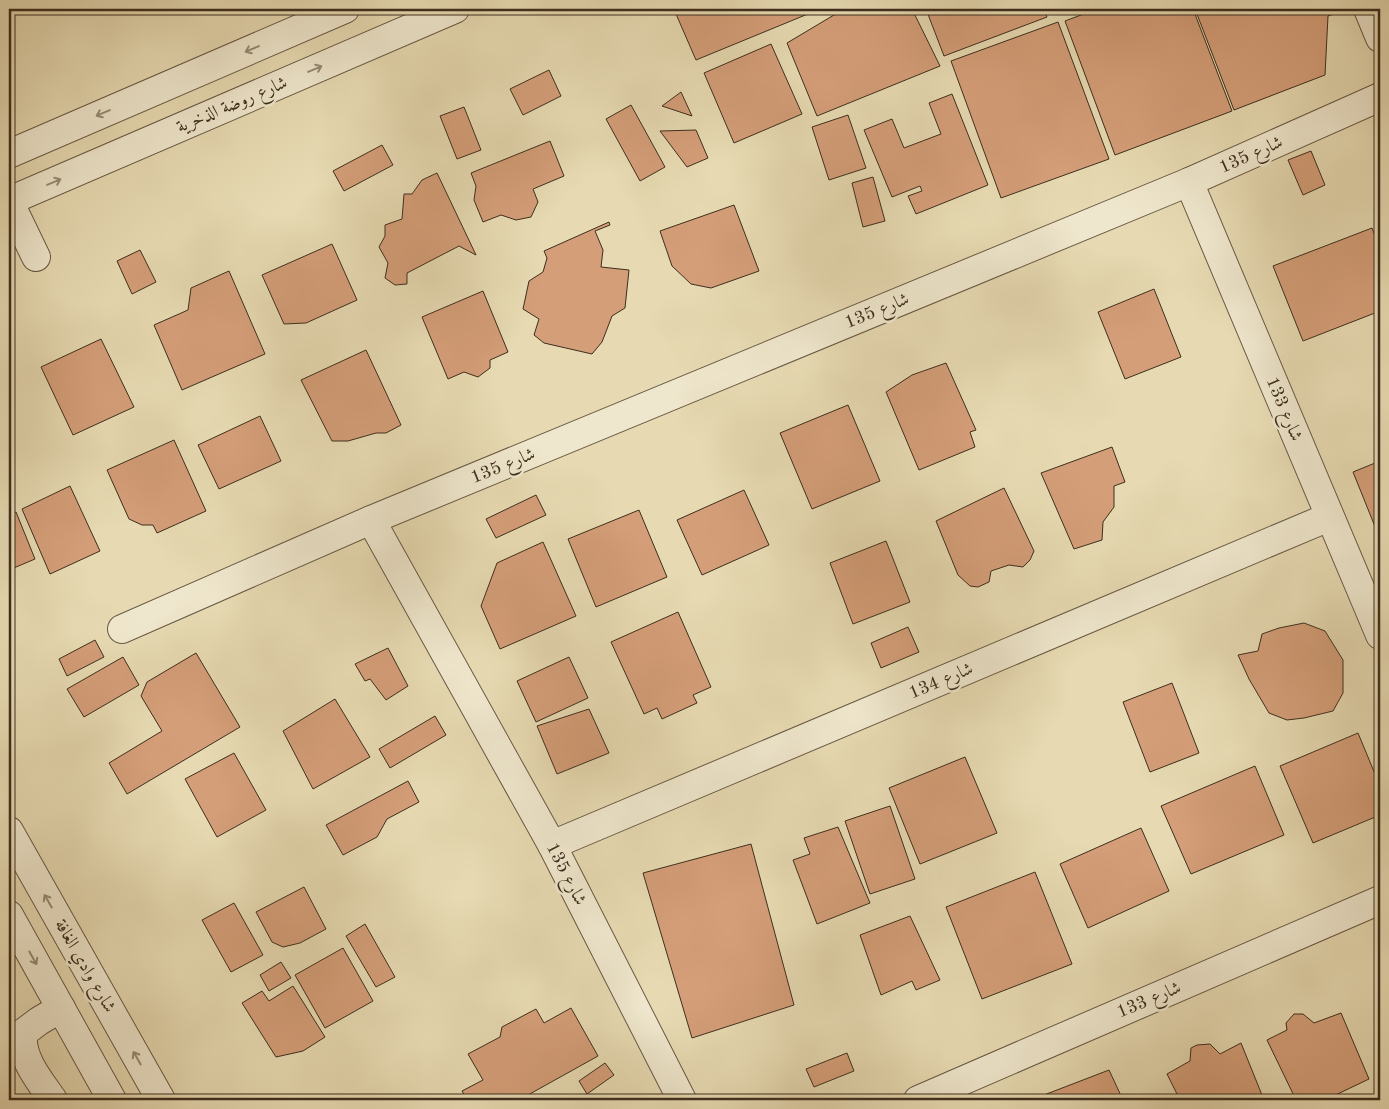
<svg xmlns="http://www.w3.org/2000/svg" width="1389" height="1109" font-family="'Old Standard TT',Amiri,serif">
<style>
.building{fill:#d49e78;stroke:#3d2e1e}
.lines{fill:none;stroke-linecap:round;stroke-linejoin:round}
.minor-casing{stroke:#685943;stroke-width:30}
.minor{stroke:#efe7cd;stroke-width:28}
.oneway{stroke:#968a76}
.labels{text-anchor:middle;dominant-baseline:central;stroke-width:5;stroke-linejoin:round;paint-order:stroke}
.street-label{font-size:18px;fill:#3d2e1e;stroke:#efe7cd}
</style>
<rect width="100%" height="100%" fill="#e7dab2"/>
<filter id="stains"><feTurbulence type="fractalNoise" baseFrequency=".004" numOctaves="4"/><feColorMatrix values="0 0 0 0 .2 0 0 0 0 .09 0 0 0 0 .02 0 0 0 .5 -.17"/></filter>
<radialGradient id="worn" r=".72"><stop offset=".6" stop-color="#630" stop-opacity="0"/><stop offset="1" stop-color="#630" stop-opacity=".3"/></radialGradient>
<g class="building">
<path d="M687,9H820L696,60L676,14Z"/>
<path d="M844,9H912L940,66L817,116L787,43Z"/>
<path d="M926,9H1044L1047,17L944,56Z"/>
<path d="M1097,9H1193L1232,111L1115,155L1065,21Z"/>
<path d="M1195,9H1347L1328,16L1325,75L1234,110Z"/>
<path d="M1058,22L1109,159L1001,198L951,61Z"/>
<path d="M771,44L802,114L734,143L704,73Z"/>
<path d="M549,70L561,96L523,115L510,89Z"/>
<path d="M681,92L692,116L662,106Z"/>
<path d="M952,94L988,185L916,214L908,196L922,191L920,186L892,197L864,130L892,119L904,148L941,134L929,103Z"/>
<path d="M631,105L665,167L640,181L606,119Z"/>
<path d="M464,107L481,150L457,159L440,116Z"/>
<path d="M848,115L866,168L829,180L812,127Z"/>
<path d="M696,130L708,158L687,167L660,131Z"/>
<path d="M550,141L564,176L533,189L538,202L531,217L516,220L501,215L483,222L474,200L476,186L471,173Z"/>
<path d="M382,145L393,165L344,191L333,171Z"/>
<path d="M1311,151L1325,185L1303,195L1288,160Z"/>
<path d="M437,173L476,255L459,246L407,273V284L395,285L385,278L388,263L379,247L385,236V225L402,219L404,194H412L422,180Z"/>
<path d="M873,177L885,221L863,227L852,183Z"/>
<path d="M734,205L759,271L711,288L691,284L672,266L660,231Z"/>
<path d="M609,222L610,225L595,231L603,250L601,267L629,270L625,308L612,316L602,342L592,354L544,343L534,335L539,319L523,309L529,281L543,272L547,258L544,251Z"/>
<path d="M1372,228L1380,249V311L1303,341L1273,266Z"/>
<path d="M332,244L357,300L306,323L284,324L262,275Z"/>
<path d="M140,250L156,282L132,294L117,261Z"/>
<path d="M229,271L265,354L182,390L154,325L188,310L191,288Z"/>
<path d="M1154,289L1181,357L1125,379L1098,312Z"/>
<path d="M483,291L508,352L490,360V368L478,377L464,372L448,379L422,317Z"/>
<path d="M101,339L134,407L73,435L41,367Z"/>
<path d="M366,350L401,425L386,433H376L348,441H332L301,380Z"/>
<path d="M946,363L976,430L970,432L975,447L919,470L886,392L912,375Z"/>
<path d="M848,405L880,481L812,509L780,433Z"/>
<path d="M260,416L281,461L219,489L198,445Z"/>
<path d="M174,440L206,511L157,533L153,525H142L129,519L107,470Z"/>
<path d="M1112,447L1125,482L1114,486V507L1103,522L1102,540L1074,549L1041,473Z"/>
<path d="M1380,461V539L1353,472Z"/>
<path d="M70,486L100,551L50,574L22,509Z"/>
<path d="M1004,488L1034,551L1030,560L1023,567L1009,565L991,571L989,582L978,587L970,586L958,575L936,521Z"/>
<path d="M744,490L769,545L702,575L677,520Z"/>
<path d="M536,495L546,515L496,538L486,519Z"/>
<path d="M639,510L667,577L596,607L568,539Z"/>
<path d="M16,512L35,559L9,570V515Z"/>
<path d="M886,541L910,602L853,624L830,563Z"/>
<path d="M543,542L576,616L500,649L481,606L497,563Z"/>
<path d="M678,612L711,687L693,695L697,703L662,719L657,708L644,714L611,642Z"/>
<path d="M1304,623L1325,631L1343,660V693L1333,711L1304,718L1287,720L1269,713L1249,679L1238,655L1258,651L1262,634L1279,628Z"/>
<path d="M908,627L919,652L881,668L871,643Z"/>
<path d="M95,640L104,657L67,676L59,659Z"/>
<path d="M388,648L408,686L386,700L370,679L365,681L355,664Z"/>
<path d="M196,653L240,727L127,794L109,763L162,731L141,696L147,682Z"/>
<path d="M123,657L139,685L84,717L67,689Z"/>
<path d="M569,657L588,698L536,722L517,681Z"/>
<path d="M1172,683L1199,753L1150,772L1123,702Z"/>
<path d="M335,699L370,757L313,789L283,731Z"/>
<path d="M589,709L609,753L557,774L537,726Z"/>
<path d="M435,716L446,735L390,768L379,749Z"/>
<path d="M1358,733L1380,786V815L1313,843L1280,766Z"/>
<path d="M234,753L266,810L217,837L185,779Z"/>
<path d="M965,757L997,833L920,864L889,788Z"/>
<path d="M1255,766L1284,835L1191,874L1161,806Z"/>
<path d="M408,781L419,802L387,819L377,837L343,855L326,825Z"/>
<path d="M890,806L915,879L870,894L845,821Z"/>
<path d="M838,827L870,903L817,924L793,860L810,854L804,838Z"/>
<path d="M1141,828L1169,891L1088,928L1060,864Z"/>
<path d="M751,844L794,1005L692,1038L643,873Z"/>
<path d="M1035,872L1072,964L982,999L946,907Z"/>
<path d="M304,887L326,929L300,943L283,947L272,942L256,912Z"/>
<path d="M234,903L263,955L231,972L202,920Z"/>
<path d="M910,916L940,980L916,990L912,981L881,995L860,935Z"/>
<path d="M365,924L395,977L376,987L346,936Z"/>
<path d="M343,948L373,1001L325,1028L295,975Z"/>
<path d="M281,962L291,978L269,991L260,975Z"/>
<path d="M293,986L325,1037L303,1051L276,1057L242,1003L262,991L269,1001Z"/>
<path d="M571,1008L598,1056L519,1100H467L462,1091L483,1080L468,1054L500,1037L502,1027L536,1009L544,1023Z"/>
<path d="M1341,1013L1369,1079L1325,1100H1296L1267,1040L1287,1030L1286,1023L1294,1014H1303L1314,1023Z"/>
<path d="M1241,1043L1264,1100H1180L1167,1074L1190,1061L1191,1048L1197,1045L1210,1044L1220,1054Z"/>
<path d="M847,1053L854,1071L814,1087L806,1069Z"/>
<path d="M605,1063L614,1075L587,1094L579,1081Z"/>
<path d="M1109,1070L1123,1100H1031Z"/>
</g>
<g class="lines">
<defs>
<g id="minor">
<path d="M1368,9L1380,38"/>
<path d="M9,154L345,9"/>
<path d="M1189,182L1380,635"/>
<path d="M9,201L455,9"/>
<path d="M9,201L36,257"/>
<path d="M371,520L552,845L682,1100"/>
<path d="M122,629L371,520L1189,182L1380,97"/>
<path d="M9,831L161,1100"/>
<path d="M552,845L1329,517"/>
<path d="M9,915L112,1100"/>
<path d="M53,1100C40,1081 20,1058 23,1033L39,1021L61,1008"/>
<path d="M918,1100L1380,900"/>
</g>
</defs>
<use href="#minor" class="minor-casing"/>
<use href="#minor" class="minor"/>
</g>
<defs><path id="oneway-shaft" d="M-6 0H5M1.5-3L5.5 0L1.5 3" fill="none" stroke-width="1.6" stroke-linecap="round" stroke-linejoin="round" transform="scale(1.25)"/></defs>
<g class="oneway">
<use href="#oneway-shaft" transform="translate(252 49) rotate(157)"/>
<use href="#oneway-shaft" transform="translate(315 69) rotate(-23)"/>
<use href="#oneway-shaft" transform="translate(103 113) rotate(157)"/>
<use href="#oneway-shaft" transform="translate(54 182) rotate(-23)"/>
<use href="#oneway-shaft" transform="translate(48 901) rotate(-120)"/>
<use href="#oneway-shaft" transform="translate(33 958) rotate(61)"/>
<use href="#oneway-shaft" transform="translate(137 1058) rotate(-120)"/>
</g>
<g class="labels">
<g class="street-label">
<text transform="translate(232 105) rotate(-23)">شارع روضة الذخرية</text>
<text transform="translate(1251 155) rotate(-24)">شارع 135</text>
<text transform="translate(877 311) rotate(-22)">شارع 135</text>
<text transform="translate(1284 409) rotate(67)">شارع 133</text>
<text transform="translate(503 466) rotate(-22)">شارع 135</text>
<text transform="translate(941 681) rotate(-23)">شارع 134</text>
<text transform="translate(566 874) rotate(63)">شارع 135</text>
<text transform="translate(85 966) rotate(60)">شارع وادي الغافة</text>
<text transform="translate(1149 1000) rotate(-23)">شارع 133</text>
</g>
</g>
<rect width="1389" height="1109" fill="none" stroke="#e7dab2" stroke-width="30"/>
<rect x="10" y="10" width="1369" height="1089" fill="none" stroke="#3d2e1e" stroke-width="2.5"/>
<rect x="15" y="15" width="1359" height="1079" fill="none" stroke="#3d2e1e"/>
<rect width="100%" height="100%" filter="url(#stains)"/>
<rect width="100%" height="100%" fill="url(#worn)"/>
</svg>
